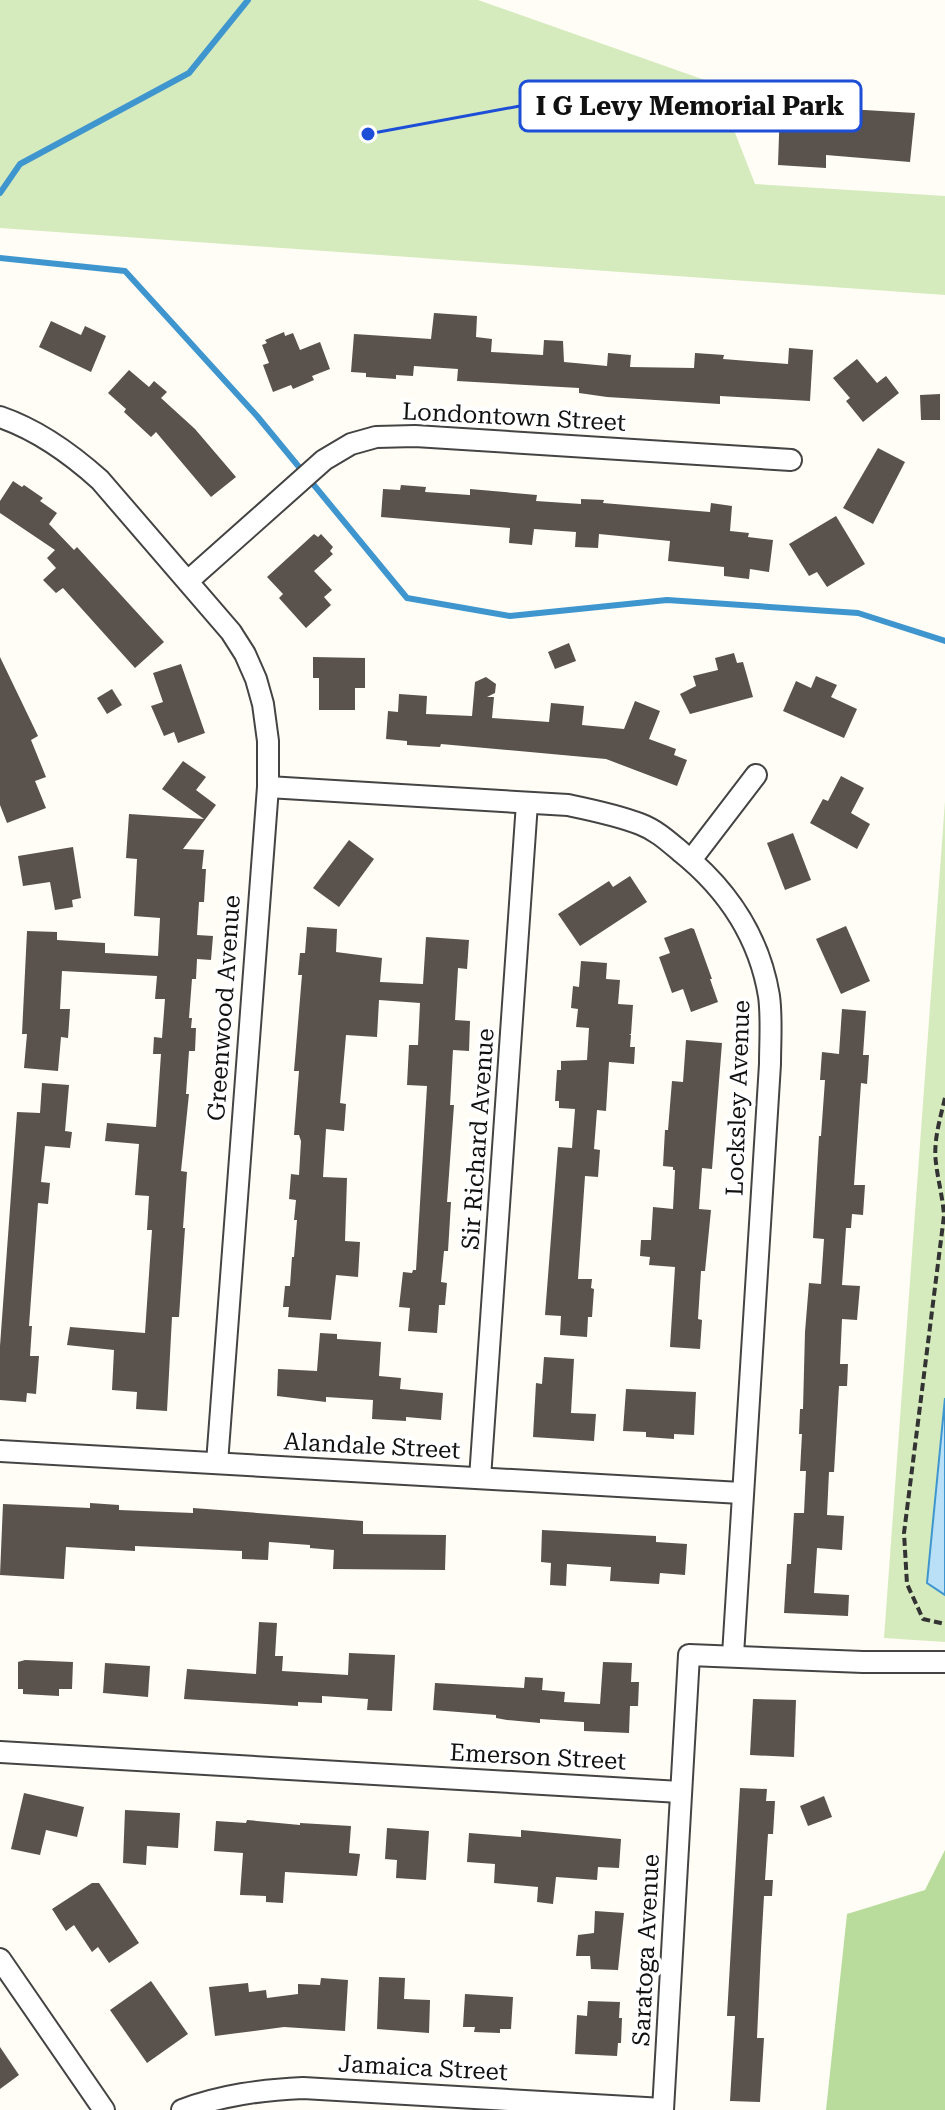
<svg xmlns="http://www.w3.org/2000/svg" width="945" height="2110" font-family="'Roboto Serif',serif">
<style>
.green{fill:#d5ebbd}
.forest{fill:#b9dc9c}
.water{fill:#b9e0f7;stroke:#3f96cf;stroke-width:2}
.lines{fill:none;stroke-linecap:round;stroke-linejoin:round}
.stream{stroke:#3f96cf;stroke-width:6}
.building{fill:#5a524d}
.minor-casing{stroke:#444;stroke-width:24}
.path{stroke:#333;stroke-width:4;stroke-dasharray:8 4;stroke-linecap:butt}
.minor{stroke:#fff;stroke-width:20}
.labels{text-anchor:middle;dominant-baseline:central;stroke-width:8;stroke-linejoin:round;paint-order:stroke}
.street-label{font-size:24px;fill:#111;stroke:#fff}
.leader{fill:none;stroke:#1d4ed8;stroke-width:3}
.callout-dot{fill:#1d4ed8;stroke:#fff;stroke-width:3}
.callout{fill:#fff;stroke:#1d4ed8;stroke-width:3}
.callout-label{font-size:26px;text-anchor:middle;font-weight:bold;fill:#111}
</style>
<rect width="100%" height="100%" fill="#fffdf5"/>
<g class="green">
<path d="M0,0H478L716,84L755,184L945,196V295L0,228Z"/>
<path d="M945,801V1642L884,1638Z"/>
</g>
<path class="forest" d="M945,1850V2110H826L847,1914L925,1890Z"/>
<path class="water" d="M945,1398V1595L927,1583Z"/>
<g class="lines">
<g class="stream">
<path d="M0,193L20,164L189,73L248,0"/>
<path d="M0,258L125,271L257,416L407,598L510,616L667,600L858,613L945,641"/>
</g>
</g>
<g class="building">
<path d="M780,105L915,113L910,162L826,155V168L778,165Z"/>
<path d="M434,313L477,316L476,337L492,339L491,352L543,355L544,340L563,341L564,362L607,366L608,353L631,355L630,367L694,368L695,353L724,355L723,359L788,364L789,348L813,350L810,401L720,396V404L607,397L579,393V388L457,381L458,369L414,366L413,376L396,375V379L366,377V373L351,372L354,334L431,339Z"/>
<path d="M51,321L81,335L85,326L106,336L91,372L39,347Z"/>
<path d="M284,332L285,336L293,333L300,350L320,342L330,369L312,376L314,380L293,389L291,385L273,392L263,365L269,363L262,345L267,343L265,340Z"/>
<path d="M857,359L877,383L886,376L899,393L863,422L846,401L850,398L833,378Z"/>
<path d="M129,370L149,387L154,381L167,392L161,398L195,429L236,477L211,497L156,432L151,437L124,412L126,409L108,393Z"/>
<path d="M940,394V420H921L920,395Z"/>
<path d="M878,448L905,462L873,524L843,508Z"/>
<path d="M13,481L22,487L24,485L43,498L40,501L57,513L49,524L74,550L77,547L164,642L135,668L63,588L56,593L43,580L56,568L47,558L55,550L0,513V501Z"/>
<path d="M401,485L426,487L425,492L470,495V489L537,495L536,501L581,504V499L604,500L603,503L710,512L711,503L732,506L730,531L749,533L748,537L773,540L769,572L750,569L749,579L724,576V567L668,561L670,541L599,534L598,548L575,547L576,532L534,529L532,545L509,543L510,528L381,517L383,489L400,490Z"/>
<path d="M836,516L865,564L827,587L817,572L809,576L789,544Z"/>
<path d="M314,534L318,537L321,534L333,547L330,551L333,554L314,571L332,590L324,597L331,605L306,628L279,598L283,594L267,577Z"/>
<path d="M569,643L576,661L555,669L548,652Z"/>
<path d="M734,653L737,663L743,662L753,697L690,714L680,694L696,686L693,676L718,670L715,658Z"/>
<path d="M0,657L38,736L31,740L46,777L35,781L46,808L7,823L0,805Z"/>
<path d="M313,657L365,658V688H355V710H319V678H313Z"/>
<path d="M181,664L205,733L178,743L174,732L164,736L151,706L163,702L153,673Z"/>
<path d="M816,676L837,685L831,697L857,709L844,738L783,711L796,681L811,688Z"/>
<path d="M486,677L496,684L495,693L487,697H494L492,718L549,722L551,703L584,706L582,725L624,729L635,701L660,711L649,739L676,749L674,755L687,760L677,786L606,759L441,744L440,747L407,745V741L386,739L388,711L398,712L399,694L427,696L426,714L472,716L475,682Z"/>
<path d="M112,689L122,705L107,714L97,698Z"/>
<path d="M183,761L206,777L196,790L216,805L183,849L204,850L202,869H206L204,902H199L197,935L213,936L211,960L197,959L196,979H192L189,1018H192L191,1028H196L195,1051H189L186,1094H189L181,1171L187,1172L183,1228H185L179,1317H172L167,1411L136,1409L137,1392L112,1390L114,1350L67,1345L70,1327L145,1333L152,1230H147L149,1196L135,1195L139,1144L105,1141L107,1123L156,1127L161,1054H153L154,1037L162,1038L165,999H155L157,976L62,971L60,1009H70L68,1038L61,1037L58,1071L24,1068L27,1034H22L27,931L57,932V940L105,943V953L158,956L160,918L134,916L137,859L126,858L129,814L204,819L162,789Z"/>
<path d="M841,776L864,788L851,813L870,824L857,849L810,823L823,799L828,801Z"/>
<path d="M793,833L811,880L785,890L767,843Z"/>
<path d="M349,840L374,859L339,907L313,888Z"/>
<path d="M73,847L81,898L72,900L73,907L55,910L50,882L23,886L18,856Z"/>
<path d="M630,876L647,902L580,946L558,914L609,881L613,887Z"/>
<path d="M846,926L870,981L841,994L816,939Z"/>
<path d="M307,927L337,929L336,952L382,958L380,982L423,984L426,937L469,940L467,969L458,968L455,1020L470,1021L469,1051L453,1050L450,1105H454L447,1202H451L448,1251H444L441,1282L447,1283L445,1305H439L437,1333L408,1331L410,1308L399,1307L403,1272L412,1273L413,1270H416L427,1086L407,1085L409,1045H418L420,1003L379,1000L377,1037L346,1035L340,1103L346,1104L344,1131L326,1129L323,1177L347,1178L345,1241L360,1242L358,1277L336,1275L331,1320L288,1317L289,1307H283L285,1286H290L292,1257H294L297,1220H294L296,1200L289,1199L291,1174L299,1175L301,1141L299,1135H294L299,1071H294L302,975H298L300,953H305Z"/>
<path d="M691,928L694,929L712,979H710L718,1002L691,1012L683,989L672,993L659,957L670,953L664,938Z"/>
<path d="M581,961L607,963L606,979L620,980L618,1004L633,1005L631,1034H629L631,1035L630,1047H635L634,1064L609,1062L606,1111L597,1110L594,1149L600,1150L598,1177L585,1176L578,1279H592L591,1288L594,1289L592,1317H588L587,1337L560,1335L561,1316L545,1315L558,1147L572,1148L575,1109L559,1108V1101H555L557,1070H561V1061L587,1060L589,1028L576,1027L578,1009L571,1008L573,986L579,987Z"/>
<path d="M842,1009L866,1011L863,1055H869L867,1084L861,1083L854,1185H865L863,1215L852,1214L851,1228H846L842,1285L860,1286L857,1320L842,1319L840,1364H848L847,1386H839L834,1472H829L827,1515L844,1516L842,1550L817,1548L814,1593L849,1595L848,1616L784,1613L787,1564H791L794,1513H804L806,1471H800L802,1434H799L800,1409H803L805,1332L809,1283L821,1284L824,1239L813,1238L819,1136H821L825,1080H820L822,1052L839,1054Z"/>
<path d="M686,1040L722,1043L712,1169L702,1168L699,1209L711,1210L705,1271H701L698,1319L702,1320L700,1349L670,1347L675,1267L649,1265L650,1257L640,1256L641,1240H651L653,1207L673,1209L675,1170H673V1167L663,1166L665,1130H668L672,1081L683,1082Z"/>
<path d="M42,1083L69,1085L65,1131L72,1132L70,1148L45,1146L41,1182L50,1183L48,1204L38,1203L29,1326H32L30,1356H39L36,1394L27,1393L26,1402L0,1400V1346L17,1112L40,1113Z"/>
<path d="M320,1333L337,1334V1339L381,1342L379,1376L401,1378L400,1389L443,1393L441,1420L406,1417V1421L372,1419L373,1400L326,1397V1402L277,1396L278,1369L317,1371Z"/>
<path d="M544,1357L574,1359L571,1413L596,1414L594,1441L533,1437L536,1383L542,1384Z"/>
<path d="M626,1389L696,1392L694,1435L674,1434V1439L646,1437V1432L623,1431Z"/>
<path d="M90,1503L119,1505V1510L193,1513V1508L363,1521V1534L446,1535L445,1570L333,1569L334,1550L310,1548V1545L269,1542L268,1560L242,1559V1551L135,1546V1551L66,1547L64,1579L0,1575L3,1504L90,1508Z"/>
<path d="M542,1530L656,1536V1542L687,1544L685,1575L660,1573L659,1584L610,1581L611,1567L567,1564L566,1586L550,1585L551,1563L541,1562Z"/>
<path d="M259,1622L277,1623L275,1656H283L282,1671L348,1675L349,1653L395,1655L392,1711L367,1710L368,1699L322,1696V1703L298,1702V1706L184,1699L187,1669L256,1674Z"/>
<path d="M25,1660L73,1662L72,1689H59V1696L23,1694V1689H18V1662Z"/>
<path d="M603,1662L632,1663L631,1682H639L638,1706H630L629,1733L584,1731V1722L540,1719V1723L507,1720L496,1718V1715L433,1710L435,1683L524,1688L525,1677L543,1678L542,1690L565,1692L564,1702L600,1704Z"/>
<path d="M105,1663L150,1666L148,1697L103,1693Z"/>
<path d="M753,1699L796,1700L794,1757L750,1755Z"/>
<path d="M740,1788L767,1789L766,1801H775L773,1834H768L765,1880H773L772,1896H764L761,1949L757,2038H764L760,2102L730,2101L735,2016H727Z"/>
<path d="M24,1793L84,1807L77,1837L46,1830L40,1855L11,1849Z"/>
<path d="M824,1796L832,1817L808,1826L800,1806Z"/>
<path d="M125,1810L180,1813L178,1848L147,1846L146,1865L123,1863Z"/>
<path d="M247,1820L300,1825V1823L351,1826L349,1853L360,1854L357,1876L285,1872L283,1903L266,1902V1896L240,1895L243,1853L214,1851L216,1821L246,1823Z"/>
<path d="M387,1828L429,1831L426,1880L396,1878L397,1860L385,1859Z"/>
<path d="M521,1830L621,1839L619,1868L598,1867L597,1880L556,1877L553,1904L537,1902L538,1887L494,1883L495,1864L467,1862L469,1833L521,1837Z"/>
<path d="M92,1883H99L139,1943L109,1963L98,1947L92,1952L74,1925L66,1931L52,1909Z"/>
<path d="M595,1911L624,1913L618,1970L591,1969L590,1956H576L578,1935L594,1933Z"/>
<path d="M379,1977L405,1978L404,1999L430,2000L429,2033L377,2029Z"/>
<path d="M321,1978L348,1980L345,2031L284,2027L215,2036L209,1987L248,1983L249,1992L266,1990L267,1998L298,1994V1984L320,1985Z"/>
<path d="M151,1981L188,2034L147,2063L110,2010Z"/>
<path d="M465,1994L513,1997L511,2029H500V2033L474,2032L475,2027H463Z"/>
<path d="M588,2001L620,2002L619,2018H622L621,2043H618L617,2056L575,2054L577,2015L587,2016Z"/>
<path d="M0,2047L19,2075L0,2089Z"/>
</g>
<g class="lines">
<defs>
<g id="minor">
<path d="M0,417C38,430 70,453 100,480L231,632L245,654L256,679L263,704L268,741V787L217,1463"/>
<path d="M188,581L324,460L351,444L376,437L415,436L791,460"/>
<path d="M268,787L568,805C592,810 617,815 640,824C656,830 668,841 681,852C727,889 759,936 769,996C772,1018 770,1042 770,1064L733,1655"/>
<path d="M691,860L756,775"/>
<path d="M0,1451L741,1493"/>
<path d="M480,1478L527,803"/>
<path d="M0,1752L680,1792"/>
<path d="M0,1959L104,2110"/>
<path d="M182,2110C222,2095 261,2090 303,2088L663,2109"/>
<path d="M663,2110L689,1655L863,1662H945"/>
</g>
</defs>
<use href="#minor" class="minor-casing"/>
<path class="path" d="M945,1098C940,1119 933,1142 936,1163C938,1181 943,1198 944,1216L904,1533L907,1584L923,1619L945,1624"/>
<use href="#minor" class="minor"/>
</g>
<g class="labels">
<g class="street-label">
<text transform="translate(514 417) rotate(3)">Londontown Street</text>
<text transform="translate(224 1008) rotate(-86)">Greenwood Avenue</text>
<text transform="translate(738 1098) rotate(-88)">Locksley Avenue</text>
<text transform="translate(478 1139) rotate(-86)">Sir Richard Avenue</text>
<text transform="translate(372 1446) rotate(3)">Alandale Street</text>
<text transform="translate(538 1757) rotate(3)">Emerson Street</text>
<text transform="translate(646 1950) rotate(-87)">Saratoga Avenue</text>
<text transform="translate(423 2068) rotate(3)">Jamaica Street</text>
</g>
</g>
<path class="leader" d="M368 134L520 106"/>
<circle class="callout-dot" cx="368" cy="134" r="8"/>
<rect class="callout" x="520" y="81" width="341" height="50" rx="8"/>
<g class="callout-label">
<text x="690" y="115">I G Levy Memorial Park</text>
</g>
</svg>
